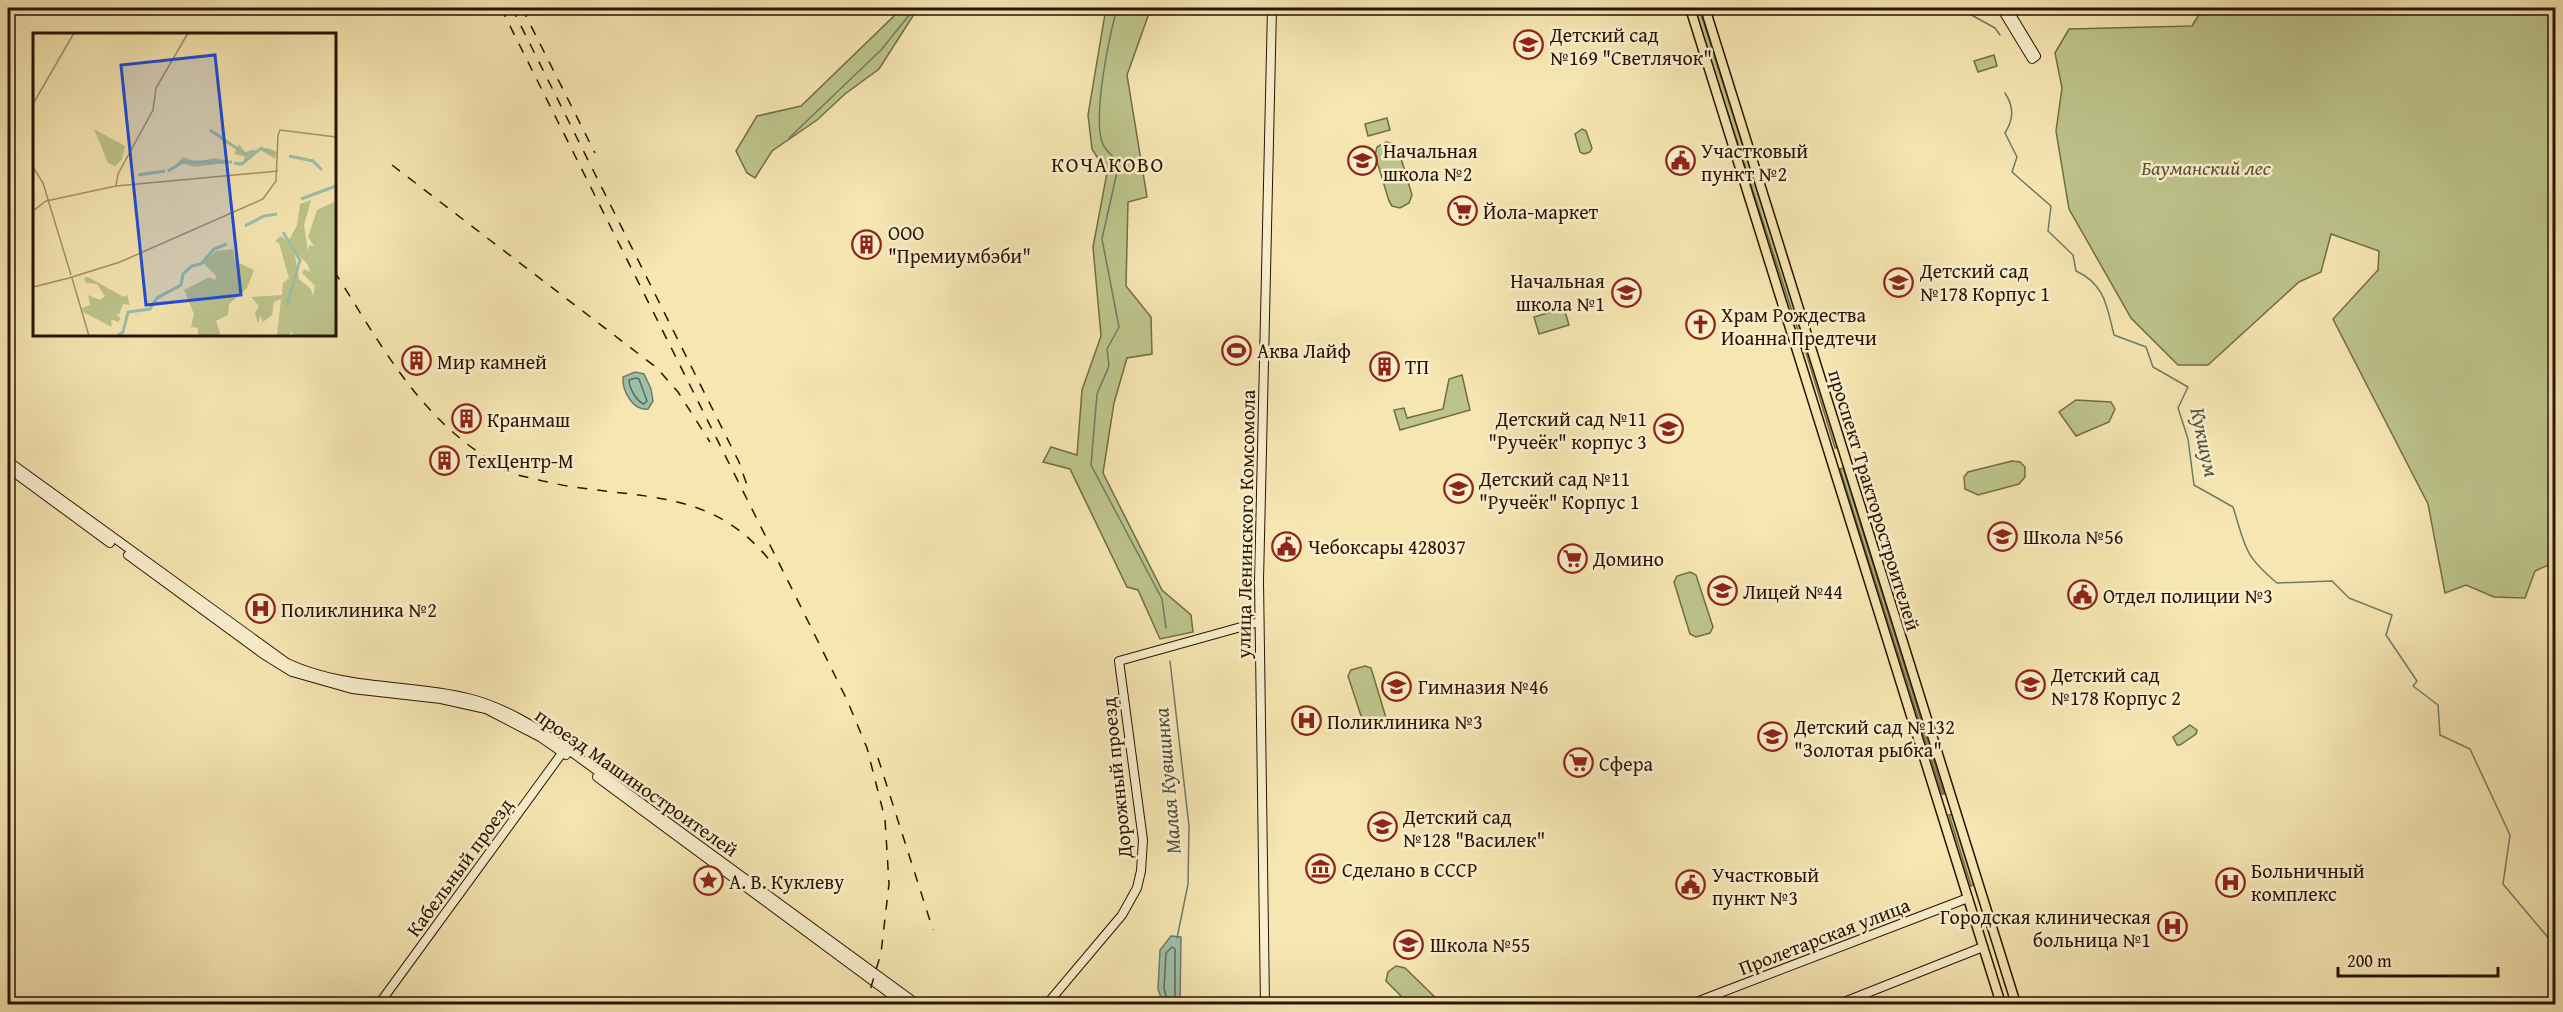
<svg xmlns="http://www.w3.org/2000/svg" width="2563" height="1012" font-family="'Gentium Book Plus',serif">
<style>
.green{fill:#bdc48b;stroke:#726c46;stroke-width:1.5}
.water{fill:#9dc0aa;stroke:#6e7b66;stroke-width:1.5}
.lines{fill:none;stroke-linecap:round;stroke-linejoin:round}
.shore{stroke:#626a56;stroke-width:1.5}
.stream{stroke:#6e7b66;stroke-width:1.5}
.secondary-casing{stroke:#281301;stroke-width:10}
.primary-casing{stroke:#281301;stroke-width:11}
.secondary{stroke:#f9efcd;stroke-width:8}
.primary{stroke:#f6e6b2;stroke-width:8}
.rail{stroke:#281301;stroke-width:1.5;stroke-dasharray:10 10;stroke-linecap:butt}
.labels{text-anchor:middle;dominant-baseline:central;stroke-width:5;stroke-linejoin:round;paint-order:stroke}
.poi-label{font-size:20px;fill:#281301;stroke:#f9efcd;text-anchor:start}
.park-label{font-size:20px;font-style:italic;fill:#5c5131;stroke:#f9efcd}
.street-label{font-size:20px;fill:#281301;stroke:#f9efcd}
.neighbourhood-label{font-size:21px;letter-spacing:1.5px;fill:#281301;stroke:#f9efcd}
.water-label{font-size:21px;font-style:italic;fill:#51503c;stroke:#f9efcd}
.inset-river{fill:none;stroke:#9dc0aa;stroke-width:3}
.inset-road{fill:none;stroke:#a4926b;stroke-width:1.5}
.view{fill:#1d4ed8;fill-opacity:0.15;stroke:#1d4ed8;stroke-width:3}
.inset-edge{fill:none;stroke:#281301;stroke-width:3}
</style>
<rect width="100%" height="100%" fill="#f6e6b2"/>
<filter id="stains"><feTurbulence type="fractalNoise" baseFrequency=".00333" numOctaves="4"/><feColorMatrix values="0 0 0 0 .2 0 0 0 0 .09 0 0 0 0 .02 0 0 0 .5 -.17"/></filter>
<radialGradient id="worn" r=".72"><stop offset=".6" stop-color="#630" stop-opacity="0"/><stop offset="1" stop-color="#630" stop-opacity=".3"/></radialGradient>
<g class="green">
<path d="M895,8H918L879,69L845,94L817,120L772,151L755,178L747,173L736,151L757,116L801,106L897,13Z"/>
<path d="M1106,8H1151L1127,75L1147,197L1128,202L1126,286L1151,317L1152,354L1127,358L1114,403L1103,473L1162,590L1191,615L1193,632L1160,639L1138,590L1127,587L1070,469L1043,462L1051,447L1077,455L1082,390L1101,336L1093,247L1107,173L1092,149L1088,115Z"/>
<path d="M1694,8H1699L1808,351L1805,352Z"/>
<path d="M2203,8H2555V562L2535,571L2525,598L2494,597L2466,585L2445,593L2428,504L2333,319L2378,270L2379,251L2331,234L2321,272L2299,282L2208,365H2178L2131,318L2069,209L2056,131L2062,88L2055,53L2069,29L2192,26Z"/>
<path d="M1994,55L1997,66L1978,72L1974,61Z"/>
<path d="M1387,118L1390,130L1368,136L1365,124Z"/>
<path d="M1582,129L1586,131L1592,148L1590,152L1584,154L1580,152L1575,134Z"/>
<path d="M1386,142L1395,144L1398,148L1412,195L1409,203L1400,208L1392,206L1389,201L1375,155L1377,147Z"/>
<path d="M1564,308L1569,325L1539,334L1534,317Z"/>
<path d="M1808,352L1838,447L1835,448L1806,353Z"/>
<path d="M1462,375L1470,410L1400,430L1394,410L1404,408L1407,418L1443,409L1449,379Z"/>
<path d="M2076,400L2111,402L2115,409L2109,422L2076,436L2059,412Z"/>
<path d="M2012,461L2020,462L2025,467V477L2019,484L1978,495L1965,489L1964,477L1968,472Z"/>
<path d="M1843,468L1944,794H1942L1840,469Z"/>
<path d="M1690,572L1696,575L1713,627L1710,633L1696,637L1690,634L1674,582L1677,576Z"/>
<path d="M1365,666L1371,668L1387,721L1384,726L1370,731L1365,728L1348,676L1351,670Z"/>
<path d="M2190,725L2197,730L2196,734L2180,745H2177L2173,737Z"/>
<path d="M1952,814L1974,884L1971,886L1949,815Z"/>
<path d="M1396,966L1405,968L1442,1004H1409L1386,981L1388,972Z"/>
</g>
<g class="water">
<path d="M635,372L644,374L651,389L653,401L648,409C633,411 622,391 623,377Z"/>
<path d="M1171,936L1181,937L1180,1004H1163L1158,989L1160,950Z"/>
</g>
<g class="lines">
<g class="shore">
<path d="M636,378L639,379L647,401L644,404C637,402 629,388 629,380Z"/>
<path d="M1168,1004L1164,988L1166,953L1172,947L1175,949V1004"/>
</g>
<g class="stream">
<path d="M1117,8C1109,38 1093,113 1102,142C1104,150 1114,157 1119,163L1102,239L1119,327L1107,349L1109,366L1097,394L1091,465L1162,599L1166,628"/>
<path d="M1966,12L1995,28L2000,35"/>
<path d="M2005,93C2014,107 2014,118 2005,133L2017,157L2012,172L2051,206L2048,231L2073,255L2076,271C2105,284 2107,307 2114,335L2146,347L2153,367L2188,387L2178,408L2188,439L2194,485L2233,507C2246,548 2243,554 2277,583L2332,581L2349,598L2392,615L2386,635L2417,681L2413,686L2438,705L2440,735L2470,749L2510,835L2503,884L2556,947"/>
<path d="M789,138L881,50L915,8"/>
<path d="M1170,661L1189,826L1188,884L1177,938"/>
</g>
<defs>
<g id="secondary">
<path d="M2001,8L2032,59L2036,56L2007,8"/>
<path d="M8,461L287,663C348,691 407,683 468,698C504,707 536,727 566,748L917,1004"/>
<path d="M8,468L110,543"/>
<path d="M128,555L263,654L292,672L352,689L441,699L486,709L540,737L566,755"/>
<path d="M597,777L904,1004"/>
<path d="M379,1004L565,749"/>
<path d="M1047,1004L1122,915L1137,888L1141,871L1143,840L1119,661L1259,622"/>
<path d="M1265,1004L1259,581L1272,8"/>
<path d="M1691,1004L1968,898"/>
<path d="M1839,1004L1983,947"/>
</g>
<g id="primary">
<path d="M1690,8L2001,1004"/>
<path d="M1705,8L2016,1004"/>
</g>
</defs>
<use href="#secondary" class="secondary-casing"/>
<use href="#primary" class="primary-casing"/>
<use href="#secondary" class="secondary"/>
<use href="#primary" class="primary"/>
<g class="rail">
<path d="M501,8L795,595L847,700L867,748L885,819L889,884L881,953L866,1004"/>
<path d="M512,8L739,462L747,485"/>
<path d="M522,8L595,153"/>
<path d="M392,165L657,368L678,392L710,442"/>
<path d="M334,271C377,338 414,409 481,454C491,461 501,469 512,473C522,477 533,478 543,481C632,502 711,482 774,566"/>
<path d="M878,758L933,930"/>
</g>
</g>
<defs>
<symbol id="school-ring" viewBox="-11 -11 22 22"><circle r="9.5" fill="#f9efcd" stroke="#8f2418" stroke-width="1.5"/><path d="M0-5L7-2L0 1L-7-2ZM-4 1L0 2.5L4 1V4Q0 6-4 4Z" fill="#8f2418"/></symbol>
<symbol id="civic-ring" viewBox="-11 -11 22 22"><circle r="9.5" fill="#f9efcd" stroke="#8f2418" stroke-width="1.5"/><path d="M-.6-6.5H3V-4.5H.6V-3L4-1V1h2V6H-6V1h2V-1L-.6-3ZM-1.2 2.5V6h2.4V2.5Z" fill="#8f2418"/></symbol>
<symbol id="supermarket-ring" viewBox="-11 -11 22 22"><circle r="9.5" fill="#f9efcd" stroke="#8f2418" stroke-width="1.5"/><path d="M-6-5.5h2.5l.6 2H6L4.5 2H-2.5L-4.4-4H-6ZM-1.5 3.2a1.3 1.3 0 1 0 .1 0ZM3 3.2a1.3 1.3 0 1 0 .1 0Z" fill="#8f2418"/></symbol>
<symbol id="building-ring" viewBox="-11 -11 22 22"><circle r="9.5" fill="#f9efcd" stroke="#8f2418" stroke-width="1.5"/><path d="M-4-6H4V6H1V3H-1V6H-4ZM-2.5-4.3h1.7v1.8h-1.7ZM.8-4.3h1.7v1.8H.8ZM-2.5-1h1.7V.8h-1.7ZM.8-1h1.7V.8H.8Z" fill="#8f2418"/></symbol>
<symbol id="church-ring" viewBox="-11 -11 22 22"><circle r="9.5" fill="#f9efcd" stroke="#8f2418" stroke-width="1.5"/><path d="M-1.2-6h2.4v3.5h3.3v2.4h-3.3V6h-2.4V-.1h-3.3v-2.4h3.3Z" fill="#8f2418"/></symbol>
<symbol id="stadium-ring" viewBox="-11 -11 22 22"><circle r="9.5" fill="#f9efcd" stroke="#8f2418" stroke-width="1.5"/><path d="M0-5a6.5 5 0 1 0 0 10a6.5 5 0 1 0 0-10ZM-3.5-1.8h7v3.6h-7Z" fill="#8f2418"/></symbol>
<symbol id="hospital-ring" viewBox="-11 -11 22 22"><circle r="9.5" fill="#f9efcd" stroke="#8f2418" stroke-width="1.5"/><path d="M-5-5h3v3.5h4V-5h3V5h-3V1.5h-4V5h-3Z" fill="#8f2418"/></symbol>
<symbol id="museum-ring" viewBox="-11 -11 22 22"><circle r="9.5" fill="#f9efcd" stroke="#8f2418" stroke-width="1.5"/><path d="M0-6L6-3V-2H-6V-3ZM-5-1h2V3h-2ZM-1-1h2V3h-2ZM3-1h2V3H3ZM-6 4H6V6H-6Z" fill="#8f2418"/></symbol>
<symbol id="sight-ring" viewBox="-11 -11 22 22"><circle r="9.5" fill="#f9efcd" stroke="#8f2418" stroke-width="1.5"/><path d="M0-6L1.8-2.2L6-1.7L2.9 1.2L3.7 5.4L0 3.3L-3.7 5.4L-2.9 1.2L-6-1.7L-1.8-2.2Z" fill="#8f2418"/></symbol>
</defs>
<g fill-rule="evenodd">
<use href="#school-ring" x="1512" y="28" width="33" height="33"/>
<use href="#school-ring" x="1346" y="144" width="33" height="33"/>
<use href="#civic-ring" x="1664" y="144" width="33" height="33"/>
<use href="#supermarket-ring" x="1446" y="194" width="33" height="33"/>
<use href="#building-ring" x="850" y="228" width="33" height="33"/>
<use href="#school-ring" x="1882" y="266" width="33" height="33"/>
<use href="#school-ring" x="1610" y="276" width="33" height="33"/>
<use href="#church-ring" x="1684" y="308" width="33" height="33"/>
<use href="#stadium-ring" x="1220" y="334" width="33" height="33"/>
<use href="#building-ring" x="400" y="344" width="33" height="33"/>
<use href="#building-ring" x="1368" y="350" width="33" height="33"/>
<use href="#building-ring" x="450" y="402" width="33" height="33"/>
<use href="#school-ring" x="1652" y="412" width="33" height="33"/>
<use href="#building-ring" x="428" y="444" width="33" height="33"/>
<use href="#school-ring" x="1442" y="472" width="33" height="33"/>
<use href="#school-ring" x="1986" y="520" width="33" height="33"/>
<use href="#civic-ring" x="1270" y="530" width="33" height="33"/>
<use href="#supermarket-ring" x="1556" y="542" width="33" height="33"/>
<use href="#school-ring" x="1706" y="574" width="33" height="33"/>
<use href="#civic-ring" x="2066" y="578" width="33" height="33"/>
<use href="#hospital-ring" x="244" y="592" width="33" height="33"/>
<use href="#school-ring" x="2014" y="668" width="33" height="33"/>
<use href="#school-ring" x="1380" y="670" width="33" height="33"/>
<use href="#hospital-ring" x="1290" y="704" width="33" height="33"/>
<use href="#school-ring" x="1756" y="720" width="33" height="33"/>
<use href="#supermarket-ring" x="1562" y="746" width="33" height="33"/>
<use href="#school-ring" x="1366" y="810" width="33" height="33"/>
<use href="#museum-ring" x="1304" y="852" width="33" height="33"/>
<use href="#sight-ring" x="692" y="864" width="33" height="33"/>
<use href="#hospital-ring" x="2214" y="866" width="33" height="33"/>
<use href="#civic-ring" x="1674" y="868" width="33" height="33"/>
<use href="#hospital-ring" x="2156" y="910" width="33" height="33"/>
<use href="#school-ring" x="1392" y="928" width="33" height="33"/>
</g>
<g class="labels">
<g class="poi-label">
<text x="1550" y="34">Детский сад<tspan x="1550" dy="23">№169 "Светлячок"</tspan></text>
<text x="1383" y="150">Начальная<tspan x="1383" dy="23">школа №2</tspan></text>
<text x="1701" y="150">Участковый<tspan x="1701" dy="23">пункт №2</tspan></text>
<text x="1483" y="211">Йола-маркет</text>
<text x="888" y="232">ООО<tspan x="888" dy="23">"Премиумбэби"</tspan></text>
<text x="1920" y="270">Детский сад<tspan x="1920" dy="23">№178 Корпус 1</tspan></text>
<text x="1605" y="280" text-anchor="end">Начальная<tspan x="1605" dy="23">школа №1</tspan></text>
<text x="1721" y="314">Храм Рождества<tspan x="1721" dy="23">Иоанна Предтечи</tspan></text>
<text x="1257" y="350">Аква Лайф</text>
<text x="437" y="361">Мир камней</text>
<text x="1405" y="366">ТП</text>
<text x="1647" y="418" text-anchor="end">Детский сад №11<tspan x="1647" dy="23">"Ручеёк" корпус 3</tspan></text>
<text x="487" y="419">Кранмаш</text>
<text x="466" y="460">ТехЦентр-М</text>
<text x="1479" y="478">Детский сад №11<tspan x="1479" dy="23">"Ручеёк" Корпус 1</tspan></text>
<text x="2023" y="536">Школа №56</text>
<text x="1308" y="546">Чебоксары 428037</text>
<text x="1593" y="558">Домино</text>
<text x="1743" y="591">Лицей №44</text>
<text x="2103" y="595">Отдел полиции №3</text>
<text x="281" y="609">Поликлиника №2</text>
<text x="2051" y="674">Детский сад<tspan x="2051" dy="23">№178 Корпус 2</tspan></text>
<text x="1418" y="686">Гимназия №46</text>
<text x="1327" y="721">Поликлиника №3</text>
<text x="1794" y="726">Детский сад №132<tspan x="1794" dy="23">"Золотая рыбка"</tspan></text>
<text x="1599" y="763">Сфера</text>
<text x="1403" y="816">Детский сад<tspan x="1403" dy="23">№128 "Василек"</tspan></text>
<text x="1342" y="869">Сделано в СССР</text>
<text x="2251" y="870">Больничный<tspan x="2251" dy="23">комплекс</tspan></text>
<text x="1712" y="874">Участковый<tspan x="1712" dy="23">пункт №3</tspan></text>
<text x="729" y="881">А. В. Куклеву</text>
<text x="2151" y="916" text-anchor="end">Городская клиническая<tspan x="2151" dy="23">больница №1</tspan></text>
<text x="1430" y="944">Школа №55</text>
</g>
<g class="park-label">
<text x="2206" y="167">Бауманский лес</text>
</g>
<g class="street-label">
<text transform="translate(1875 500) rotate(73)">проспект Тракторостроителей</text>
<text transform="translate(1245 524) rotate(-89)">улица Ленинского Комсомола</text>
<text transform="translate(1116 778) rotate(-96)">Дорожный проезд</text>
<text transform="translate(637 782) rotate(35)">проезд Машиностроителей</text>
<text transform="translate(459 867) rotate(-54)">Кабельный проезд</text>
<text transform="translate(1824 936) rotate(-21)">Пролетарская улица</text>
</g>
<g class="neighbourhood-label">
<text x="1108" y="164">КОЧАКОВО</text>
</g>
<g class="water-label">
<text transform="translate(2205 442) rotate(78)">Кукшум</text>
<text transform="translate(1167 781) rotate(-95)">Малая Кувшинка</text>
</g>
</g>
<g transform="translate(33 33)">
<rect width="303" height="303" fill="#f6e6b2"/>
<path d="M61,96L92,113L89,126L82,133L75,130ZM206,111L213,120L235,115L244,119L242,126L227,117L207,133L200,130H209L212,124L201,121ZM150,124L162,129L182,125L200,129L161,134L149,130L135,140ZM278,167L271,192L275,218L276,212L281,213L275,204L284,177L303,168V303H259V298L256,303H244L248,266L241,269L239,282L230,289L227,283L225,291L222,280L226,273L218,264L249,262L250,250L256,245L246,210L242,208L248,203L255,209L264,192L267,171ZM261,217L275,232L277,239L271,236L269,240L282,253L280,263L278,256L266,246ZM200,216L202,228L221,237L214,255L196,271L195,282L183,288L188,303H165V295L158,294L161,281L151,257L176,244L182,247L183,243L170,230L183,218ZM55,244L91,264L94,262L97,272L90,271L86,282L82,281L88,285L85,289L78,286L79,294L50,279L49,275L57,272L55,262L67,267L72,263L64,251L53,250L51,245Z" fill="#bdc48b" fill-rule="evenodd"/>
<path class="inset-river" d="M177,97L212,121L222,118M256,123L280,128L289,137M201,130L209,131L228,115L241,121M135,138L150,129H199M105,142L132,138M268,166L303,153M212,193L231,183L244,181M250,199L267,227L254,272M85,302L90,299L95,279L117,276L124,265L148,252L150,241L159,233L168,231L181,216L194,211"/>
<path class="inset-road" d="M0,71L41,0M245,102L247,97L303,104M0,134L10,150L38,242M83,153L85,141L120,77L123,55L155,0M0,178L13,168L83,153L245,138M36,245L87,229L230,166L243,148L245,102M39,245L56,303M0,254L36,245"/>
<path class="view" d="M182,22L208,262L113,272L88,32Z"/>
<rect width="303" height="303" class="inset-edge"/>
</g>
<rect width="2563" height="1012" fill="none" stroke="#f6e6b2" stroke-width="30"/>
<rect x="9" y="9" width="2545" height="994" fill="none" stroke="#281301" stroke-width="3"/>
<rect x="15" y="15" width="2533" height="982" fill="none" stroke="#281301" stroke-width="1.5"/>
<path d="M2338 967v9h160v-9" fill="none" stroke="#281301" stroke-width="3"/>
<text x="2347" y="967" font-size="18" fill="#281301" stroke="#f9efcd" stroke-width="4.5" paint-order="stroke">200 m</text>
<rect width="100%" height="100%" filter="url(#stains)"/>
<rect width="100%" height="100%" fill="url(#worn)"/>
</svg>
